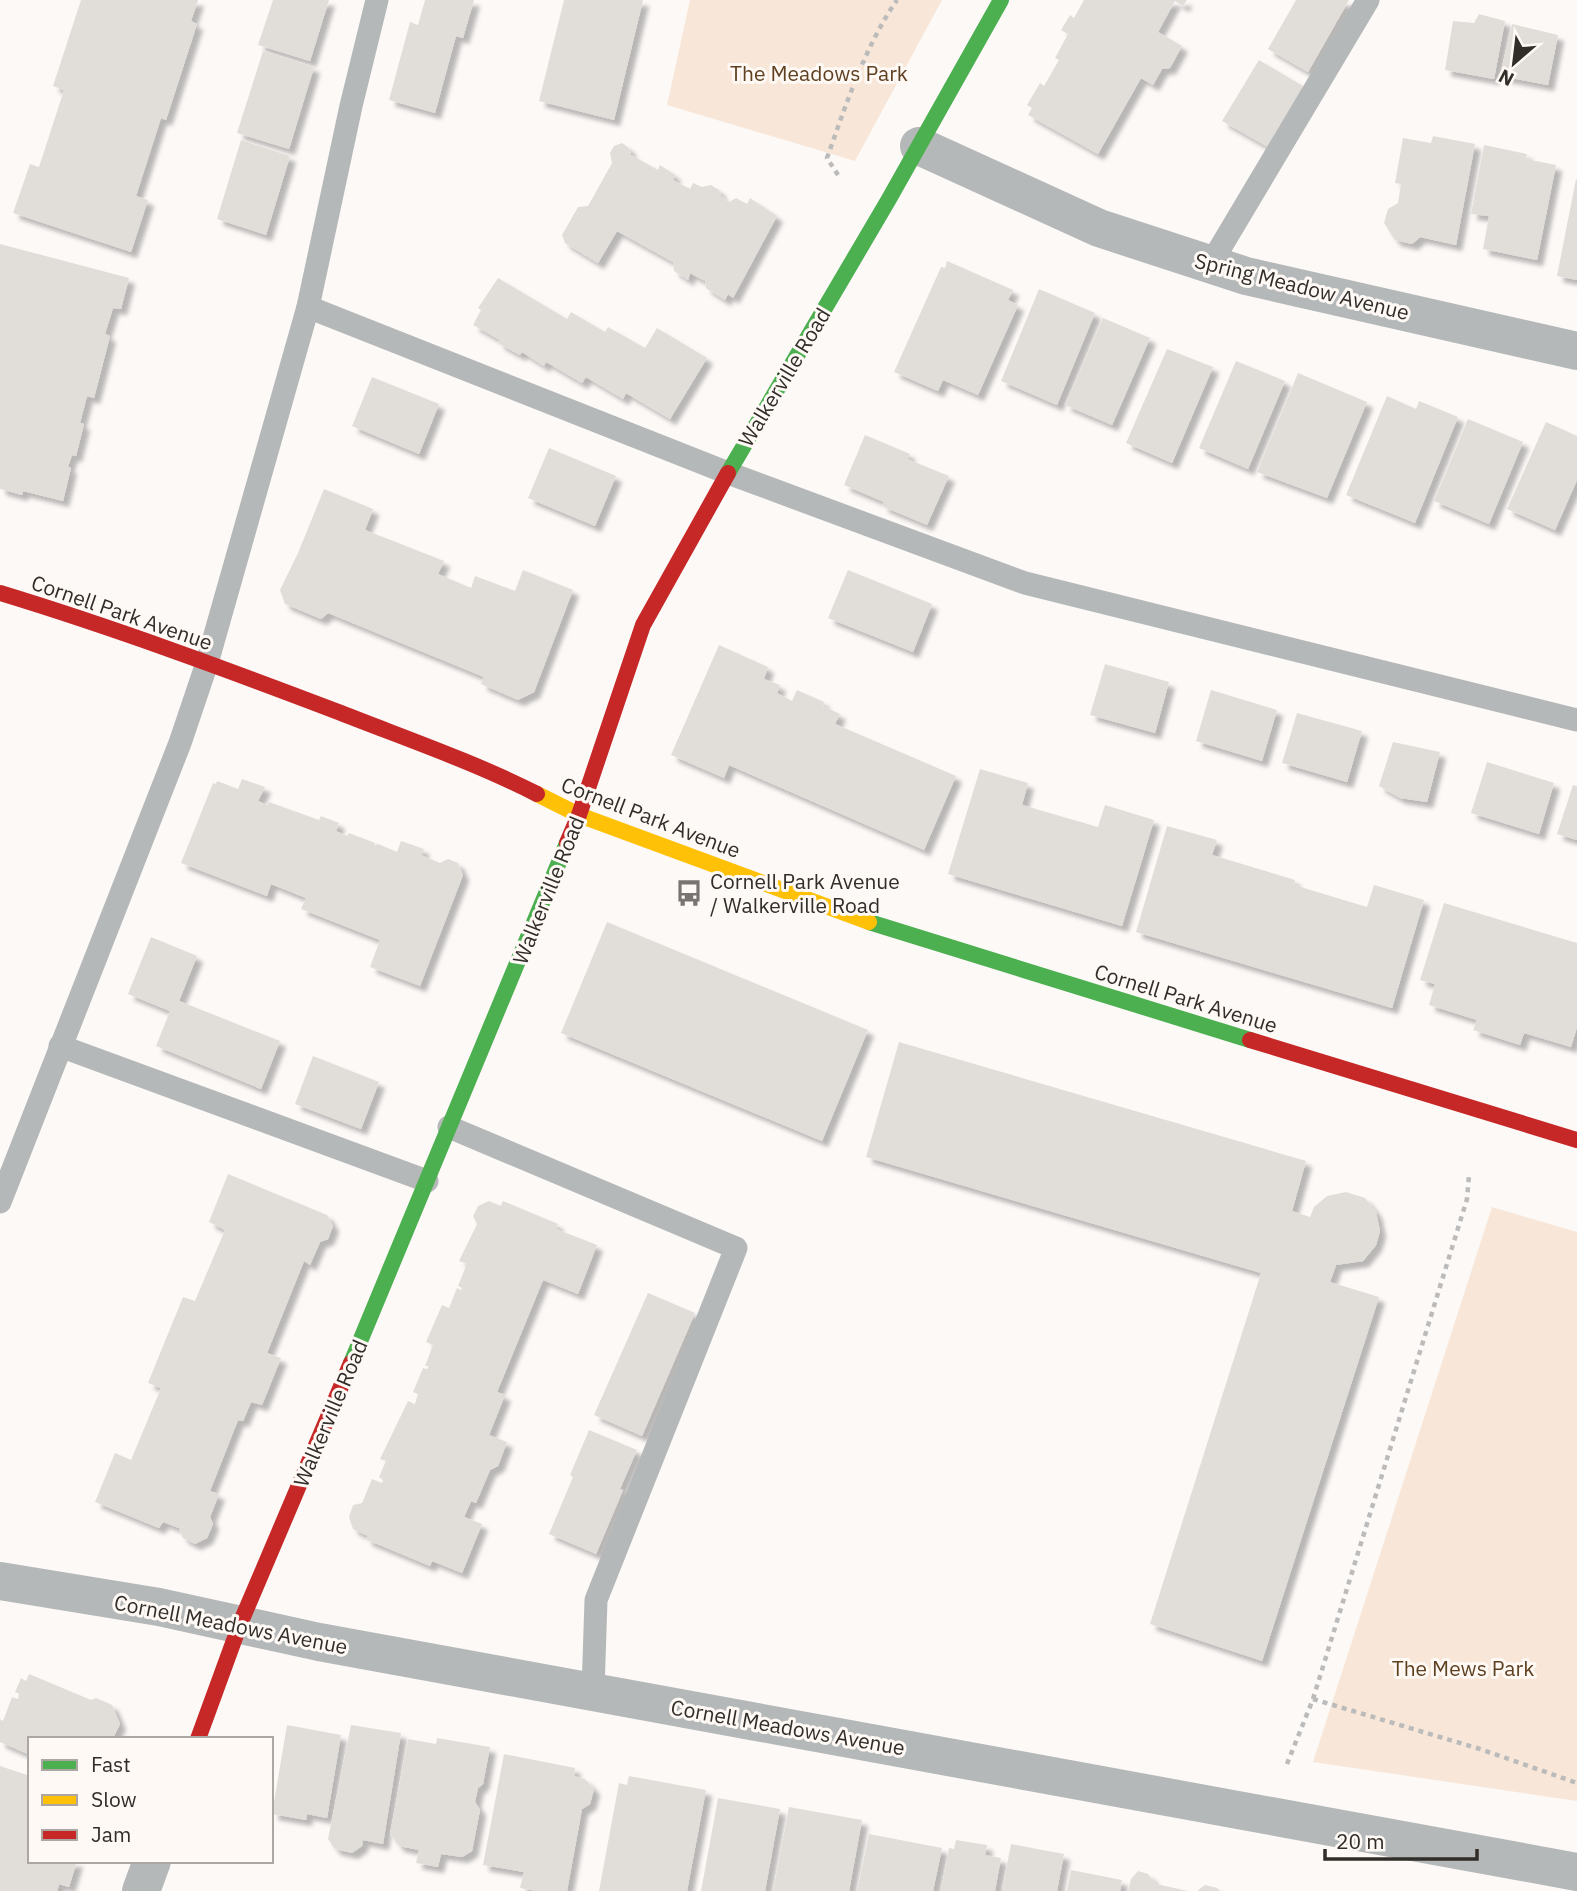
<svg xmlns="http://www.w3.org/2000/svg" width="1577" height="1891" font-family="'IBM Plex Sans',sans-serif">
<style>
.green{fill:#f8e7d8}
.building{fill:#e1deda;filter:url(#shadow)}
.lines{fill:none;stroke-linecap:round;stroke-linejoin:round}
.path{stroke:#bbb;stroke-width:4.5;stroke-dasharray:5 5;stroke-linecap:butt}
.lane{stroke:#b5b8b8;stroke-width:23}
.street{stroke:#b5b8b8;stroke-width:38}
.fast{stroke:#4caf50;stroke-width:16}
.slow{stroke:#ffc107;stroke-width:16}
.jam{stroke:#c62828;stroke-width:16}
.labels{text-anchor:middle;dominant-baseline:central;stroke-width:6;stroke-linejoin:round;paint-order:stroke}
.park-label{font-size:21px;fill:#5f4020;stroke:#fef9f5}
.street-label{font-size:21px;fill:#312d29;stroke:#fef9f5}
.poi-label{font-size:21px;fill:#312d29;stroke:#fef9f5;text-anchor:start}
</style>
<defs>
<filter id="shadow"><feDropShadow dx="6" dy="6" stdDeviation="2" flood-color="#0004"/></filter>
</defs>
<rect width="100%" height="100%" fill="#fcf9f7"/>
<g class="green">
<path d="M690,0H942L855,161L667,105Z"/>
<path d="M1492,1207L1577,1232V1801L1313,1762Z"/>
</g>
<g class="building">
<path d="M81,0H198L191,21L197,24L166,120L161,118L136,196L148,200L131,252L13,213L30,164L39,167L64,90L53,86Z"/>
<path d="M273,0H329L310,61L258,45Z"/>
<path d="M425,0H474L463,38L456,36L435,113L389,100L410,22L418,25Z"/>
<path d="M564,0H643L614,120L539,101Z"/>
<path d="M1084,0H1187L1183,6L1175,1L1158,32L1182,46L1170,68L1162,69L1153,85L1141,78L1098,154L1028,115L1032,108L1027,105L1040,83L1044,86L1059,60L1055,58L1068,34L1061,30L1070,15L1074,18Z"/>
<path d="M1296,0H1349L1308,72L1268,49Z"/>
<path d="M1479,14L1505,21L1494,79L1445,70L1453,21L1474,23Z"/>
<path d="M1512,24L1558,35L1548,85L1500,76Z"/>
<path d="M263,51L314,67L289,149L237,133Z"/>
<path d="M1259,60L1303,86L1268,147L1222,121Z"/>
<path d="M1433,136L1475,144L1456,245L1420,237L1412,244L1395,240L1384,223L1388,209L1398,203L1401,184L1395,183L1403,138L1431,143Z"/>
<path d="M241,140L290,156L266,235L217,219Z"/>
<path d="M622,143L629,148L631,155L658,170L660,165L675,175L673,180L690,189L693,183L702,187L711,185L719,190L721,196L729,202L736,198L747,204L750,198L777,216L733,298L728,294L725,300L706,288L705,281L690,273L688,280L674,271L673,262L617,231L598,263L565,243L562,235L578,207L588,206L612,163L610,153L614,146Z"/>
<path d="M1484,145L1527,154L1526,159L1556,165L1537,260L1483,249L1489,216L1471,214Z"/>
<path d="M1576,179L1577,180V280L1557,276Z"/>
<path d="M0,244L129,278L121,309L113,308L105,334L110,336L94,398L87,396L80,423L84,424L76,456L72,455L68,467L71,468L63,501L23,491L22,495L0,489Z"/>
<path d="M947,261L1013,290L1008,300L1018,305L978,395L943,380L938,391L894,372L941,267L945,268Z"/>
<path d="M498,278L567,319L571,312L605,332L608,327L645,348L657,328L707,358L670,419L626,393L623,399L586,377L582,383L546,362L544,366L522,352L520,355L498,343L500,340L473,325L481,310L478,308Z"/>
<path d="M1039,289L1095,313L1057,405L1001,381Z"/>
<path d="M1103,318L1150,338L1112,425L1065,405Z"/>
<path d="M1167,349L1213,367L1172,463L1126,443Z"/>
<path d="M1236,361L1285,381L1248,469L1199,448Z"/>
<path d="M1298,373L1367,402L1327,498L1257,472Z"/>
<path d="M372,377L439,404L419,454L352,426Z"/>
<path d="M1387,396L1416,409L1419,401L1458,417L1415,523L1346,495Z"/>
<path d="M1468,419L1523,442L1489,524L1434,501Z"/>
<path d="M1546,422L1577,436V480L1555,530L1507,509Z"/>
<path d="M865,435L910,454L907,459L949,476L927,525L882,506L884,502L844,485Z"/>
<path d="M549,448L616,476L595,526L528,498Z"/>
<path d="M324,489L373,509L365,530L444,561L438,574L471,588L475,576L515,591L523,570L573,590L534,692L518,700L481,684L484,677L328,613L321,619L285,604L280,590L298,553Z"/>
<path d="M848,570L932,604L913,652L828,618Z"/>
<path d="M719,645L768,667L764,679L780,685L777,693L792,701L797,690L824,702L823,706L840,714L835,724L956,776L924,850L729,765L724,778L671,755Z"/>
<path d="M1105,664L1169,682L1155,733L1090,715Z"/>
<path d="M1211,690L1277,710L1262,761L1196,741Z"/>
<path d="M1297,713L1362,731L1347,782L1282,763Z"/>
<path d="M1393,742L1440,752L1427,802L1400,798L1379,786Z"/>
<path d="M1487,762L1554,783L1539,834L1471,813Z"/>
<path d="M980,769L1028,783L1022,805L1098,827L1105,805L1154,820L1122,926L948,874Z"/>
<path d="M242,779L265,787L258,801L267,805L269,802L319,820L321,816L339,823L336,831L347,836L349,833L375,843L374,846L378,844L397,852L401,841L424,849L421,855L440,863L448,859L458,863L463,875L420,986L370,967L380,940L301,909L306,898L271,884L267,896L181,863L213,783L216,784L217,781L238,789Z"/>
<path d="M1573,785L1577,786V840L1557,834Z"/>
<path d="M1167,826L1217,840L1212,855L1295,880L1294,885L1367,907L1374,885L1424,900L1392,1008L1136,932Z"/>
<path d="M1444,903L1577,943V1027L1571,1047L1524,1033L1520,1045L1473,1030L1477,1020L1429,1005L1435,984L1420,980Z"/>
<path d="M607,922L868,1030L822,1141L561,1033Z"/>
<path d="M151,937L197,956L179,1001L280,1041L261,1089L156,1046L170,1011L128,994Z"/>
<path d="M899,1042L1306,1161L1292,1211L1310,1217L1314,1207L1327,1196L1346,1192L1365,1198L1376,1212L1380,1231L1376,1245L1363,1261L1336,1265L1330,1282L1379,1297L1262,1661L1150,1624L1261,1273L866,1157Z"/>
<path d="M313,1056L379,1082L361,1129L295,1104Z"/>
<path d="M228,1174L327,1215L333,1226L328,1239L320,1242L310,1265L304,1261L267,1353L281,1358L262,1405L251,1402L243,1421L238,1420L210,1491L219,1494L210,1517L213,1524L207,1538L195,1544L183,1538L179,1528L163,1522L159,1528L95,1502L115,1453L131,1460L161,1388L148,1383L183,1297L195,1301L225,1230L209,1222Z"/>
<path d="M489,1201L501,1206L503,1201L558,1224L556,1229L597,1245L578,1294L543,1280L497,1392L505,1395L489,1435L507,1442L498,1466L490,1470L476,1503L471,1501L464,1517L482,1524L462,1573L432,1561L430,1566L365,1539L368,1536L353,1529L349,1517L353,1505L362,1503L372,1479L382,1483L383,1480L379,1477L386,1461L380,1459L408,1401L415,1404L418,1394L413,1392L423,1368L427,1369L429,1366H425L433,1345L426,1342L442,1305L449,1308L457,1288L461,1290L462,1288L458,1286L467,1264L459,1261L477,1224L473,1216L478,1206Z"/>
<path d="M648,1293L695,1313L642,1436L594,1415Z"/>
<path d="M589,1430L637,1450L620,1489L623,1490L596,1554L549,1534L573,1477L570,1475Z"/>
<path d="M29,1674L91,1700L96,1698L112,1705L120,1724L113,1738L30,1739V1755L0,1742V1719L3,1721L12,1697L18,1699L19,1694L15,1692L21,1678L26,1681Z"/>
<path d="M287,1725L341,1735L327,1818L307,1814L306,1820L272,1814Z"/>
<path d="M351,1725L401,1733L383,1844L363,1840L362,1846L352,1853L335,1849L328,1839Z"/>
<path d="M437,1738L490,1747L483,1784L478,1788L475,1802L480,1810L472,1851L462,1857L441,1854L438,1867L416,1863L419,1850L399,1846L390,1834L408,1739L436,1744Z"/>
<path d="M504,1754L575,1768L574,1776L585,1779L594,1789L590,1804L582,1809L567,1891H537L520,1888L524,1872L483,1865Z"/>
<path d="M0,1766L30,1776V1861H77L69,1887L59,1884L57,1891H0Z"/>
<path d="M629,1776L706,1790L687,1891H599L619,1783L627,1785Z"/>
<path d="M718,1798L780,1809L765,1891H701Z"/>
<path d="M789,1807L862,1820L849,1891H773Z"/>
<path d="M869,1834L942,1848L933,1891H857Z"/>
<path d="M956,1840L987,1845L985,1855L1001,1858L995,1891H941L949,1848L954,1849Z"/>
<path d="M1011,1844L1064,1854L1057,1891H1002Z"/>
<path d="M1071,1870L1122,1880L1120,1891H1067Z"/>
<path d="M1138,1871L1148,1874L1156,1884L1188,1891H1128L1131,1879Z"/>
<path d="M1205,1885L1217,1888L1220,1891H1197Z"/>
</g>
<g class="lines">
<g class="path">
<path d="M838,175L827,158C845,107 866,44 897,0"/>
<path d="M1313,1699L1480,1749L1577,1783"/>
<path d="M1287,1764L1313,1699L1467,1199L1469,1176"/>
</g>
<g class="lane">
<path d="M1210,265L1368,0"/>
<path d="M308,307L728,473L1025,583L1577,720"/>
<path d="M60,1046L427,1181"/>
<path d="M449,1127L736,1248L596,1600L593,1691"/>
<path d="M0,1202L180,743L207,663L308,307L351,106L377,0"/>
</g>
<g class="street">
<path d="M919,146L1099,228L1246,276L1577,351"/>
<path d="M0,1581L159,1607L319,1642L1577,1872"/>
<path d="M141,1891L152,1861"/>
</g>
<g class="fast">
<path d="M728,473L889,199L1001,0"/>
<path d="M869,922L1250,1040"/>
<path d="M351,1363L567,843"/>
</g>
<path class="slow" d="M537,794L579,815L869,922"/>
<g class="jam">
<path d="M0,593C115,628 228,670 341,713C407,739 474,762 537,794"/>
<path d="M567,843L579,815L643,625L728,473"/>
<path d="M1250,1040L1577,1140"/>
<path d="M198,1739L240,1624L351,1363"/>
</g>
</g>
<defs>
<symbol id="bus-bare" viewBox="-9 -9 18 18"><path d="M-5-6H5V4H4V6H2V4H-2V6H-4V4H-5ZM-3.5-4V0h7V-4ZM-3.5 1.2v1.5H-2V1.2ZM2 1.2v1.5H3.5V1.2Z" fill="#787471" stroke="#fef9f5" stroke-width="2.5" paint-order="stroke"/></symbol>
</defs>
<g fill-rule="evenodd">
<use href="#bus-bare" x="670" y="874" width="38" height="38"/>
</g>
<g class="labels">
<g class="park-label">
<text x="819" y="73">The Meadows Park</text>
<text x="1463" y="1668">The Mews Park</text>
</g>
<g class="street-label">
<text transform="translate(1302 286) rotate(14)">Spring Meadow Avenue</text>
<text transform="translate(784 377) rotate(-59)">Walkerville Road</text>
<text transform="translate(122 612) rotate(19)">Cornell Park Avenue</text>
<text transform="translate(651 817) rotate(21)">Cornell Park Avenue</text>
<text transform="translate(548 890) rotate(-68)">Walkerville Road</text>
<text transform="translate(1186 998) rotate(17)">Cornell Park Avenue</text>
<text transform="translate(330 1413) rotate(-67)">Walkerville Road</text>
<text transform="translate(231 1624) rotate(11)">Cornell Meadows Avenue</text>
<text transform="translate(788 1727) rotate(10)">Cornell Meadows Avenue</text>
</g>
<g class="poi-label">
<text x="710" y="881">Cornell Park Avenue<tspan x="710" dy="24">/ Walkerville Road</tspan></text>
</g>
</g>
<rect x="28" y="1737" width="245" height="126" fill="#fef9f5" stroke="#aca7a3" stroke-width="2"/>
<rect x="42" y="1760" width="35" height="10" fill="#4caf50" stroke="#aca7a3" stroke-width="2"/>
<text x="91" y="1772" font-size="21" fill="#312d29">Fast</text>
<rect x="42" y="1795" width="35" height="10" fill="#ffc107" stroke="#aca7a3" stroke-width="2"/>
<text x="91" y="1807" font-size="21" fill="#312d29">Slow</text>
<rect x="42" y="1830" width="35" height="10" fill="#c62828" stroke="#aca7a3" stroke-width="2"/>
<text x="91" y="1842" font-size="21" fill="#312d29">Jam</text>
<g transform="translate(1514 63) rotate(208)" stroke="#fef9f5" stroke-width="5" paint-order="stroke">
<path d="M0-5L12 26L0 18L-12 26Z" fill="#312d29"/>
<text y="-10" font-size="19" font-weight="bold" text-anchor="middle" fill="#312d29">N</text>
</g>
<path d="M1325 1849v10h152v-10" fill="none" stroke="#312d29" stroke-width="3.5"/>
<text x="1336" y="1849" font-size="21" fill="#312d29" stroke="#fef9f5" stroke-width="5" paint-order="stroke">20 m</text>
</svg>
